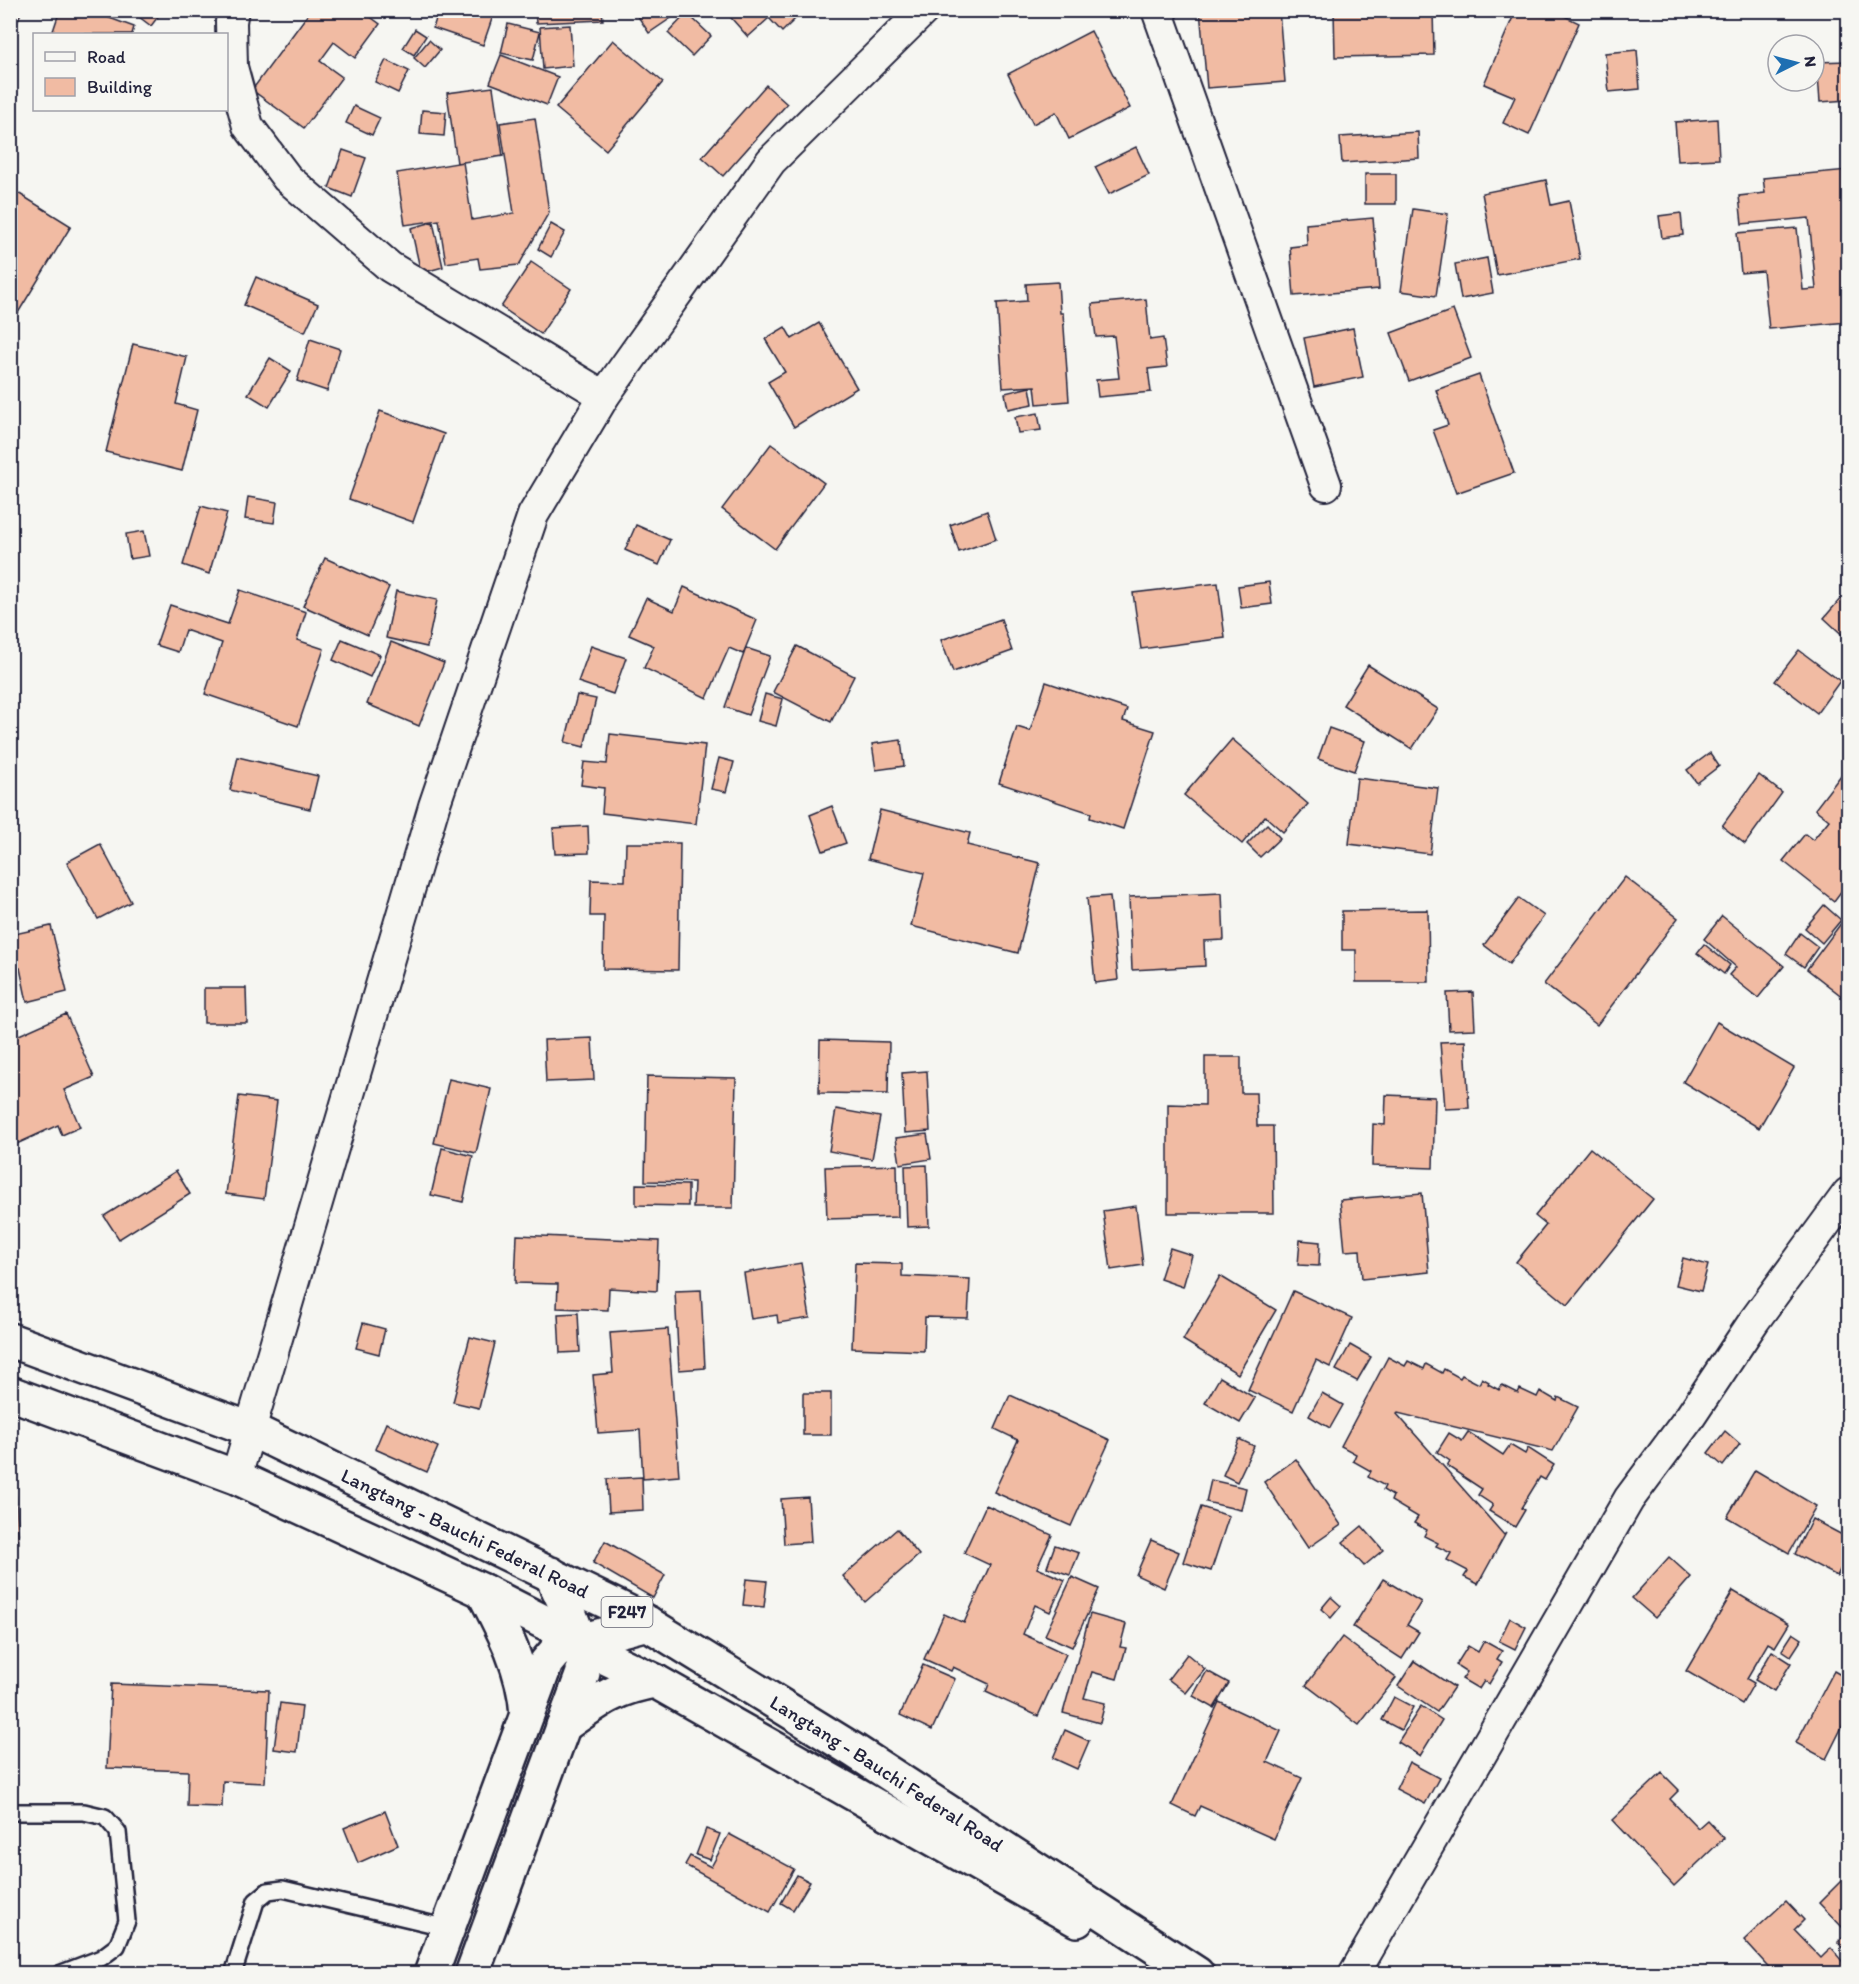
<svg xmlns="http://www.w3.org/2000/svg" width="1859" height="1984" font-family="Itim,sans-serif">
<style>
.building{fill:#f1bba3;stroke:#22223b;stroke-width:1.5}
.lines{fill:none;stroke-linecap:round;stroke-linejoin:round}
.service-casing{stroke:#22223b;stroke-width:20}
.minor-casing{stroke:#22223b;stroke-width:34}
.tertiary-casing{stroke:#22223b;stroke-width:38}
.primary-casing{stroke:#22223b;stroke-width:38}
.service{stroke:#f6f6f2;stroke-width:15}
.minor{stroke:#f6f6f2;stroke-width:30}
.tertiary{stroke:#f6f6f2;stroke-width:33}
.primary{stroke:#f6f6f2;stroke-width:33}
.labels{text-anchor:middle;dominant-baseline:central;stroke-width:4.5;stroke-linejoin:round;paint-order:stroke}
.shield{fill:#f6f6f2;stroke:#626272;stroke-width:1.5}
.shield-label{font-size:18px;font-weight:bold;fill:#22223b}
.street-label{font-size:20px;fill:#22223b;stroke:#f6f6f2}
</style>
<rect width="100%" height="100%" fill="#f6f6f2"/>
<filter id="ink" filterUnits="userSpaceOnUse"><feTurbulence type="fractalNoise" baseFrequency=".0167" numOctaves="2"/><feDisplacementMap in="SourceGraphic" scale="12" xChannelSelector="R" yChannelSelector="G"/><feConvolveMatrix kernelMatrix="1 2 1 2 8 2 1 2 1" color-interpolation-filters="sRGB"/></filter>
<g filter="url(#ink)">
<g class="building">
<path d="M10,10H22L16,25L10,23Z"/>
<path d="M60,10H88L134,27L132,34H52Z"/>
<path d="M130,10H163L151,26Z"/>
<path d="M311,10H361L380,24L355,58L334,42L320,61L342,77L304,128L252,90Z"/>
<path d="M439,10H495L483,45L433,28Z"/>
<path d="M535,10H602L603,20L536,23Z"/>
<path d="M638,10H671L674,16L649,33L635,12Z"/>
<path d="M724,10H804L782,32L769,18L748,37Z"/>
<path d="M1200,10H1279L1285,82L1207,88Z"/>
<path d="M1334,10H1433L1434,55L1335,57Z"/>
<path d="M1516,10H1552L1579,23L1529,135L1503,123L1515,97L1484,84Z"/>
<path d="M687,13L711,36L692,56L668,33Z"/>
<path d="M508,24L540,32L533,60L501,53Z"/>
<path d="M570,25L573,66L543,69L540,27Z"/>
<path d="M415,29L426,36L414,55L403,48Z"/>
<path d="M1091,31L1130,108L1069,139L1056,112L1033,124L1008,74Z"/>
<path d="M429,40L440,50L425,68L414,58Z"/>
<path d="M613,40L663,82L606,150L556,108Z"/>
<path d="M1637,50L1640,89L1609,92L1605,53Z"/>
<path d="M501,55L558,77L547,105L490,83Z"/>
<path d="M386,60L409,71L398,93L375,82Z"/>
<path d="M1848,61V100L1820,102L1817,62Z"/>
<path d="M766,85L787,104L723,176L702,157Z"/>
<path d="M493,87L503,156L457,163L447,93Z"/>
<path d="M354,106L380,118L372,135L346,123Z"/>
<path d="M422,110L446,112L444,136L420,134Z"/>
<path d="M535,118L549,212L519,265L480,269L478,258L446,263L439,220L405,225L397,173L463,162L472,220L514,213L500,123Z"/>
<path d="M1717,119L1719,159L1678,161L1675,122Z"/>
<path d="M1418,132L1419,158L1342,163L1340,137Z"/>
<path d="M1136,147L1149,175L1109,194L1095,167Z"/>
<path d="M343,150L366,158L352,197L329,188Z"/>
<path d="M1848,170V322L1769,329L1763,271L1741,273L1737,233L1797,228L1803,290L1816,289L1809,218L1742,224L1739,196L1765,193L1763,178Z"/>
<rect x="1365" y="174" width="31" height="30"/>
<path d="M1546,180L1551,205L1569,201L1580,259L1497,275L1482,193Z"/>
<path d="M10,188L71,226L10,326Z"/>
<path d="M1413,209L1448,214L1436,296L1401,291Z"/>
<path d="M1681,213L1683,235L1662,238L1659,216Z"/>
<path d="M1373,218L1379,289L1294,296L1290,247L1307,245L1306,224Z"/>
<path d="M433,222L443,267L421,273L411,228Z"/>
<path d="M551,224L565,232L551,257L538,249Z"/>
<path d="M1487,258L1493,293L1461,299L1455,264Z"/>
<path d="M531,262L571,289L541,334L501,307Z"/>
<path d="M256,277L318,304L305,332L244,305Z"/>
<path d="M1058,282L1060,313H1063L1069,401L1037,404L1035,386L1003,388L997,303L1027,301L1026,284Z"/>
<path d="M1146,299L1150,340L1163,338L1167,367L1148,369L1151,392L1098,397L1096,380L1119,378L1114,336L1096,337L1092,304Z"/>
<path d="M1453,310L1471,358L1409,381L1391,333Z"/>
<path d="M819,323L857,388L794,427L768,382L785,372L765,339L785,327L792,339Z"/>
<path d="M1353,328L1363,377L1314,387L1304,338Z"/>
<path d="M310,339L340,349L327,391L297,381Z"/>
<path d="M133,344L187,357L176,404L197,410L182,471L106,452Z"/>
<path d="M270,358L291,371L269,407L248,394Z"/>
<path d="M1479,375L1514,473L1456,493L1433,430L1448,425L1436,390Z"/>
<path d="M1030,387L1033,404L1008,409L1005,393Z"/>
<path d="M380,411L444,434L413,522L349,499Z"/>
<path d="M1038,413L1041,430L1018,433L1015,417Z"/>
<path d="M771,444L824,483L775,549L722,509Z"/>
<path d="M248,497L277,502L274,523L245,519Z"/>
<path d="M201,506L227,513L209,574L183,565Z"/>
<path d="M987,511L996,539L959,552L950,525Z"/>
<path d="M636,525L670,540L659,565L625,550Z"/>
<path d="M144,531L149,556L130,559L126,534Z"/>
<path d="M325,558L389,587L368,635L303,606Z"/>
<path d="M1269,582L1272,604L1241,608L1238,586Z"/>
<path d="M1218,583L1225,638L1141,649L1133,593Z"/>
<path d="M684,587L757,620L743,654L729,648L707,698L644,668L654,646L629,635L646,598L674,611Z"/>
<path d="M240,590L306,612L297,640L324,649L298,726L205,694L222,643L185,630L178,652L156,645L170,605L228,624Z"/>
<path d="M1848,590V640L1824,618Z"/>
<path d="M396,591L437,600L427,647L386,638Z"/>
<path d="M1001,619L1012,651L953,672L941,640Z"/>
<path d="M342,639L380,655L370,677L333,660Z"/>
<path d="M391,642L444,663L419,726L367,704Z"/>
<path d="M591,646L626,658L613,694L578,682Z"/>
<path d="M797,646L854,676L831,722L773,692Z"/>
<path d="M746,648L770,656L748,715L725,707Z"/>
<path d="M1799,650L1840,681L1817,713L1775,681Z"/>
<path d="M1368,665L1438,709L1412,749L1343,705Z"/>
<path d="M1046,682L1127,709L1123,721L1155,731L1123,829L1090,818L1091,813L999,783L1017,727L1030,731Z"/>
<path d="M765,694L783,699L776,726L758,721Z"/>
<path d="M577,695L596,699L584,747L565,742Z"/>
<path d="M1846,698L1848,699V726L1845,725Z"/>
<path d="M1329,728L1365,741L1354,771L1318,759Z"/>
<path d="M610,734L705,745L696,824L602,813L604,788L581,785L584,762L607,764Z"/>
<path d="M1232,739L1308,804L1283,832L1265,816L1242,844L1184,795Z"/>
<path d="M901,740L904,766L876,770L872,744Z"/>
<path d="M1710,753L1719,766L1697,783L1687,770Z"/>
<path d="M238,757L318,776L310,809L230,790Z"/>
<path d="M719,758L734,762L726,792L711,789Z"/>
<path d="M1848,766V882L1834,901L1783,861L1805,834L1813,840L1829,820L1815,809Z"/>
<path d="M1759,775L1782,793L1745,844L1722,826Z"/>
<path d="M1357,778L1438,788L1430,854L1349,844Z"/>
<path d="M832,806L846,843L823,851L810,815Z"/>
<path d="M880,810L970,833L967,845L1040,863L1018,953L911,926L924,873L868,859Z"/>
<path d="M1267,824L1280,838L1260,857L1247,844Z"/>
<path d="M588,826L589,853L555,854L553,828Z"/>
<path d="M626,843H680L678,970L603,969L604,916H590L591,880L625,881Z"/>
<path d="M100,844L131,902L98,919L67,862Z"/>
<path d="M1625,877L1678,918L1597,1025L1544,984Z"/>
<path d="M1222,893L1224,940L1204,941L1205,966L1132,970L1129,897Z"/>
<path d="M1110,896L1118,980L1095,983L1087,898Z"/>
<path d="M1519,898L1544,916L1509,964L1484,945Z"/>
<path d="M1824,905L1841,920L1822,943L1805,928Z"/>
<path d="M1428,910L1429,982H1356V950H1342V911Z"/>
<path d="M1848,914V1001L1807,969Z"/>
<path d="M1722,916L1784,966L1758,998L1729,975L1736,967L1704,939Z"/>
<path d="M51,926L67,992L27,1002L20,968L10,971V935Z"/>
<path d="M1800,933L1818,947L1804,967L1786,954Z"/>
<path d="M1704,944L1730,965L1724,974L1697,953Z"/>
<path d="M204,988H246L247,1023H204Z"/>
<path d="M1473,992L1475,1029L1449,1030L1447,993Z"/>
<path d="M66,1014L94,1077L64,1090L80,1127L62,1135L58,1125L10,1147V1039Z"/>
<path d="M1717,1022L1794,1068L1759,1128L1683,1082Z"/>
<path d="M592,1038L594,1080L546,1082L544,1040Z"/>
<path d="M820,1040L889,1042L888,1094L819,1093Z"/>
<path d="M1465,1041L1469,1108L1445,1109L1440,1042Z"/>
<path d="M1205,1057H1241V1093H1256L1257,1126H1273L1274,1213H1168V1104L1205,1105Z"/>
<path d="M927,1071L930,1131L905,1133L902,1073Z"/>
<path d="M647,1076L736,1078L733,1208H693L694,1182L645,1181Z"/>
<path d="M449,1079L491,1089L476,1153L434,1143Z"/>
<path d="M1386,1095L1435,1097L1433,1168L1372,1166L1373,1124L1385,1125Z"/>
<path d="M239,1096L277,1101L264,1199L226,1194Z"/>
<path d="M836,1109L880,1117L872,1159L829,1151Z"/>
<path d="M927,1134L931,1159L900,1164L896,1138Z"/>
<path d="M442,1148L473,1156L463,1202L431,1195Z"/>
<path d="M1590,1148L1653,1199L1568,1305L1516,1262L1546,1225L1535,1216Z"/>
<path d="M897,1165L898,1217L827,1219L825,1167Z"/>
<path d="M927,1165L929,1226L907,1227L905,1166Z"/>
<path d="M176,1171L190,1194L119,1239L104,1216Z"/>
<path d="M636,1184L688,1185V1206L636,1205Z"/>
<path d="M1422,1193L1429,1272L1362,1279L1360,1250L1345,1251L1340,1200Z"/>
<path d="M1136,1206L1143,1265L1111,1270L1103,1211Z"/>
<path d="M517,1235L659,1241L657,1291L609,1288L608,1310L557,1308L558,1284L515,1283Z"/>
<path d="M1300,1240L1320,1242L1319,1266L1298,1265Z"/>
<path d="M1170,1248L1192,1255L1183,1287L1160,1279Z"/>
<path d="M1683,1258L1708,1265L1701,1291L1676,1285Z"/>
<path d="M801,1263L810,1318L778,1323L777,1315L751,1319L744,1273Z"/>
<path d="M855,1263L902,1264V1276L970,1279L968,1318L925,1317L924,1351L852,1348Z"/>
<path d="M1220,1276L1276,1310L1238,1374L1183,1340Z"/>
<path d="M701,1290L705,1368L679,1370L675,1291Z"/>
<path d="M1293,1291L1352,1318L1330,1367L1316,1360L1293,1411L1248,1390Z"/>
<path d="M578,1313L580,1352L560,1353L558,1314Z"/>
<path d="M363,1323L385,1329L379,1354L356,1348Z"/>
<path d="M668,1329L679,1476L643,1479L640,1430L598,1433L593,1375L613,1373L610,1333Z"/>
<path d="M470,1337L495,1343L479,1408L453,1402Z"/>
<path d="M1350,1345L1371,1357L1357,1381L1336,1370Z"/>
<path d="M1388,1357L1405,1366L1408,1361L1424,1369L1426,1364L1442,1373L1444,1369L1460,1378L1462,1375L1479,1384L1482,1378L1489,1382L1488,1384L1499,1390L1502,1385L1518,1393L1520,1389L1537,1397L1540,1391L1557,1401L1558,1397L1578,1407L1553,1451L1398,1413L1397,1414L1504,1535L1506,1533L1478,1584L1464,1577L1468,1571L1447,1560L1451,1553L1436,1546L1438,1543L1424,1536L1427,1530L1414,1523L1418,1517L1391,1501L1393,1496L1383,1490L1385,1486L1368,1477L1371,1471L1353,1461L1356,1454L1341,1446Z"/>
<path d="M1220,1377L1255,1398L1240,1423L1205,1403Z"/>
<rect x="803" y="1393" width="28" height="42"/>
<path d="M1322,1393L1343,1405L1330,1428L1309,1416Z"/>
<path d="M1010,1395L1110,1440L1071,1526L994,1492L1018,1440L995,1429Z"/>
<path d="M386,1423L438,1447L427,1472L375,1449Z"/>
<path d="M1725,1431L1740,1444L1723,1466L1708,1453Z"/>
<path d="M1468,1432L1503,1455L1510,1445L1525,1454L1528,1448L1554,1465L1545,1480L1540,1477L1521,1508L1525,1510L1515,1527L1489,1511L1493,1505L1478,1495L1482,1489L1447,1466L1450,1461L1437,1452L1449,1433L1462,1441Z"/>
<path d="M1239,1439L1254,1446L1237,1482L1223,1475Z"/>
<path d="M1296,1459L1341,1525L1308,1548L1264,1482Z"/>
<path d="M1755,1470L1816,1506L1789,1553L1727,1517Z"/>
<path d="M642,1477L643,1510L609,1512L607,1479Z"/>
<path d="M1211,1480L1246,1488L1241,1510L1206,1502Z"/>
<path d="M16,1496L19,1543H10V1497Z"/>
<path d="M808,1497L811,1542L784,1544L781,1499Z"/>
<path d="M986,1505L1052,1535L1037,1568L1065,1580L1050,1612L1035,1605L1023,1634L1066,1654L1038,1716L986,1692L989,1684L953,1667L951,1671L924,1659L944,1614L964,1623L990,1565L964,1553Z"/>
<path d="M1201,1507L1229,1516L1211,1571L1183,1562Z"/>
<path d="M1812,1519L1848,1538V1553L1837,1576L1795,1554Z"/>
<path d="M1362,1526L1383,1550L1364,1566L1343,1542Z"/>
<path d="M897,1529L919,1555L865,1602L843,1576Z"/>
<path d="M1151,1540L1179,1552L1164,1588L1136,1575Z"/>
<path d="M605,1541L665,1575L653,1598L593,1563Z"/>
<path d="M1055,1545L1079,1553L1070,1575L1047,1567Z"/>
<path d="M1669,1557L1691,1577L1655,1618L1632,1598Z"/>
<path d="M1072,1577L1099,1589L1072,1647L1045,1635Z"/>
<path d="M746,1579L767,1581L764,1607L743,1605Z"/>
<path d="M1383,1579L1421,1602L1407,1625L1419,1632L1402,1659L1353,1627Z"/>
<path d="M1733,1591L1789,1624L1775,1647L1768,1643L1747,1679L1754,1683L1742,1704L1686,1671Z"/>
<path d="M1331,1597L1341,1606L1331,1618L1321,1609Z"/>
<path d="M1090,1614L1126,1624L1120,1647L1126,1648L1117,1679L1092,1672L1084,1698L1105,1703L1100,1723L1063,1713Z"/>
<path d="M1510,1618L1526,1627L1515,1649L1499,1641Z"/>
<path d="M1793,1633L1802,1639L1791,1656L1782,1650Z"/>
<path d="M1342,1637L1396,1678L1359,1725L1306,1685Z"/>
<path d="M1484,1641L1502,1651L1497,1659L1502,1662L1489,1684L1484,1681L1479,1689L1462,1679L1467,1672L1456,1665L1468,1646L1478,1652Z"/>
<path d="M1772,1651L1791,1663L1774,1691L1755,1680Z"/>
<path d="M1187,1654L1205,1669L1186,1693L1168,1679Z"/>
<path d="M1414,1661L1454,1687L1437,1712L1398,1686Z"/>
<path d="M923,1665L955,1679L932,1730L900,1715Z"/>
<path d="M1207,1671L1229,1683L1214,1708L1193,1696Z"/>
<path d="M1834,1671L1848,1679V1715L1826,1759L1796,1743Z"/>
<path d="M111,1684L269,1690L265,1783L223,1781L222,1807L187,1806L188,1771L107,1768Z"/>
<path d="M1394,1697L1413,1707L1401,1730L1382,1720Z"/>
<path d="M1219,1702L1281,1731L1267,1762L1302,1778L1274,1839L1200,1806L1195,1816L1172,1805Z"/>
<path d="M280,1703L302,1706L297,1752L274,1749Z"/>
<path d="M1421,1706L1442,1720L1420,1756L1398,1742Z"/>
<path d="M1065,1730L1089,1741L1077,1769L1053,1758Z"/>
<path d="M1409,1762L1439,1778L1425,1804L1396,1789Z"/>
<path d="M1662,1773L1679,1790L1670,1799L1698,1828L1707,1820L1724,1838L1674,1886L1612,1820Z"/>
<path d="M385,1811L398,1845L358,1863L344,1828Z"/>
<path d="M706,1829L720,1834L710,1860L696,1855Z"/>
<path d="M729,1834L794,1869L770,1912L685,1865L690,1856L711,1867Z"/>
<path d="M1848,1874V1925L1844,1929L1819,1903Z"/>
<path d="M797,1875L810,1882L793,1910L781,1903Z"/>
<path d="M1786,1901L1804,1920L1794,1930L1821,1958L1831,1948L1848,1968L1844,1974H1775L1744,1940Z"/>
<path d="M1848,1933V1954L1838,1942Z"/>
</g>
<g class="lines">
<defs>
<g id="service">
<path d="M10,1812H84L105,1817L118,1832L127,1921L117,1946L101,1958L59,1974"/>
<path d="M233,1974L256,1901L268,1891L283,1889L448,1928"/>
</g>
<g id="minor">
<path d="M233,10L231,22L232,67L248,126L287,178L390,267L604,396"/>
<path d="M1157,10L1326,485"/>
<path d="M236,1477L434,806L533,515L604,396L771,161L924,10"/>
<path d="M1354,1974L1629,1499L1690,1417L1754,1321L1848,1193"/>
</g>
<g id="tertiary">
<path d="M431,1974L546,1663L556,1651L572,1643L648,1623"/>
<path d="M472,1974L583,1673C585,1638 565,1605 551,1574"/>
</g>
<g id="primary">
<path id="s1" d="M10,1340L250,1429L634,1615L853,1750L1197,1974"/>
<path d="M10,1393L236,1477L483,1591L579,1640L605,1657L655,1681L1077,1920"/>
<path d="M483,1591C504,1631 524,1669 527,1714"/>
<path d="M563,1726C597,1702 613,1688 655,1681"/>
</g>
</defs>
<use href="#service" class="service-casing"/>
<use href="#minor" class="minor-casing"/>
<use href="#tertiary" class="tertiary-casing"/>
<use href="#primary" class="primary-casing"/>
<use href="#service" class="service"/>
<use href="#minor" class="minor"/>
<use href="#tertiary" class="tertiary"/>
<use href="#primary" class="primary"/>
</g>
</g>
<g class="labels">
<rect class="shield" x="601.5" y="1597" width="51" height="30" rx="4.5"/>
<g class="shield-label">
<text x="627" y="1612">F247</text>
</g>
<g class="street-label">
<text stroke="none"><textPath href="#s1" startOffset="495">Langtang - Bauchi Federal Road</textPath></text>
<text stroke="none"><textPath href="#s1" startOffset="981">Langtang - Bauchi Federal Road</textPath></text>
</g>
</g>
<rect width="1859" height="1984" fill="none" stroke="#f6f6f2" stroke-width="36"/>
<rect x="18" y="18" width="1823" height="1948" fill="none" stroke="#22223b" stroke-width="2" filter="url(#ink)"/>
<rect x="33" y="33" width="195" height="78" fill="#f6f6f2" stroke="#a1a1a9" stroke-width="1.5"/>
<rect x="45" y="52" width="30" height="9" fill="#f6f6f2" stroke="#a1a1a9" stroke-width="1.5"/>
<text x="87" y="63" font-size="18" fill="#22223b">Road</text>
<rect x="45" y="78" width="30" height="18" fill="#f1bba3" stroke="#a1a1a9" stroke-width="1.5"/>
<text x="87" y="93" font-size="18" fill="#22223b">Building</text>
<g transform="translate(1796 63) rotate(84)"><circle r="28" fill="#f6f6f2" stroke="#a1a1a9" stroke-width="1.5"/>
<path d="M0-4.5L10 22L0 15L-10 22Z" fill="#1f6fb2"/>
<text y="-9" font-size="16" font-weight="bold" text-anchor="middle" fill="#22223b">N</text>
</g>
</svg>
